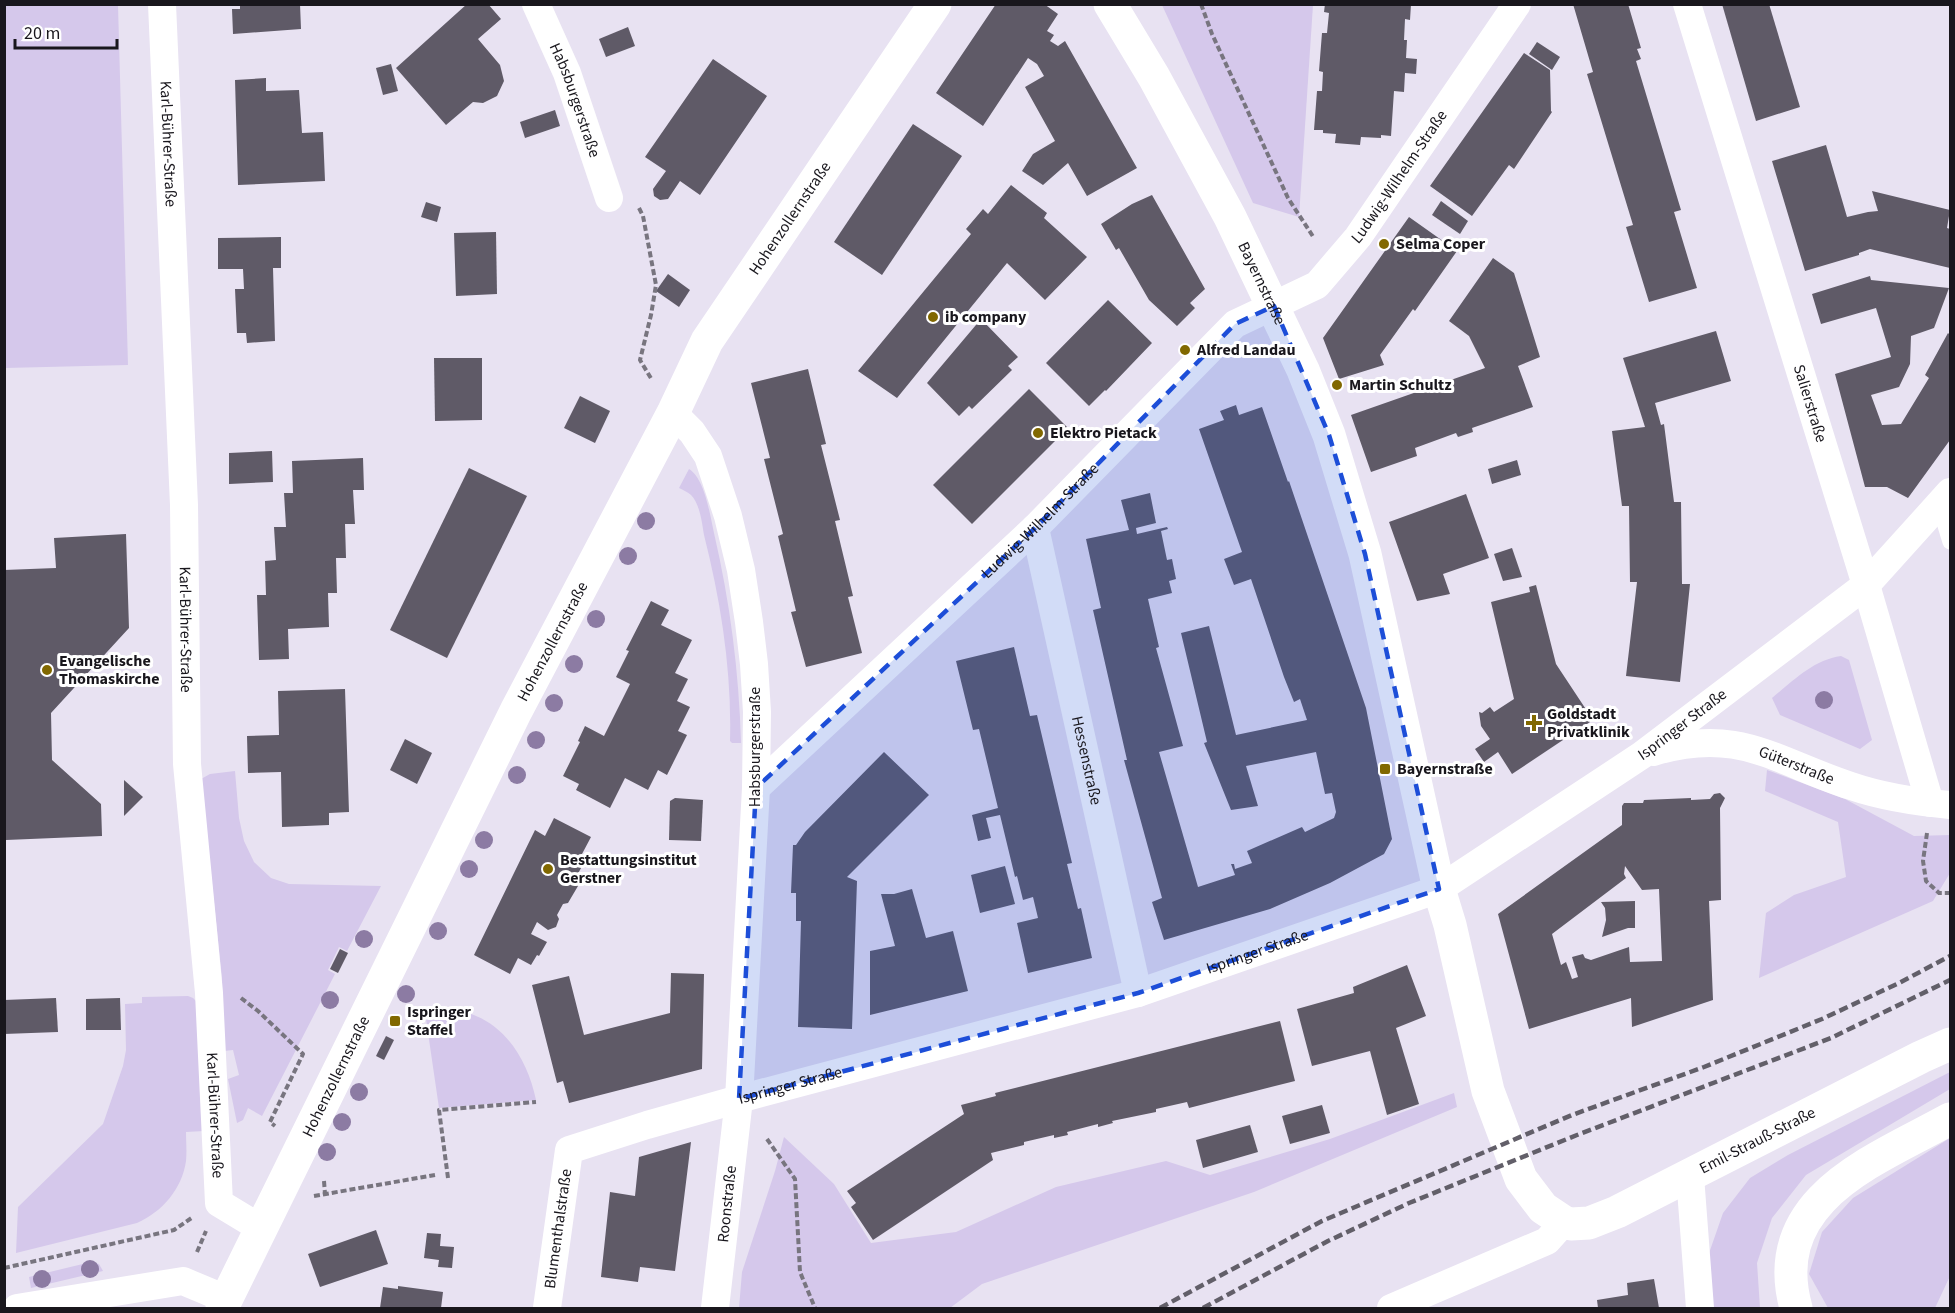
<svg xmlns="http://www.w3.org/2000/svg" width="1955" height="1313" font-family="'Source Sans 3',sans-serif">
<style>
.green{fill:#d5c8eb}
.building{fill:#5f5a67;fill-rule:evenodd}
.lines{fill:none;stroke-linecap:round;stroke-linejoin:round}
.path{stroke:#78757f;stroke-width:4;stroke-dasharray:6 3;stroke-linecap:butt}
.lane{stroke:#fff;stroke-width:15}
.street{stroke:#fff;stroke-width:28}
.secondary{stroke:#fff;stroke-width:33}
.rail{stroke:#625f69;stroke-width:4.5;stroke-dasharray:9 4.5;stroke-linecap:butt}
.tree{fill:#8c7ba3}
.marked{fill:#1d4ed8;fill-opacity:0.2;stroke:#1d4ed8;stroke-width:4.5;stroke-dasharray:12 8;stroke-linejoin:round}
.poi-dot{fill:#816800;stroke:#fff;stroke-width:2}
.labels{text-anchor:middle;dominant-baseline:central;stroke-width:6;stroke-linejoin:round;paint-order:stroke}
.street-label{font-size:16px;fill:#19171d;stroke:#fff}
.poi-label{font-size:16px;font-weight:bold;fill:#19171d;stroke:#fff;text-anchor:start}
</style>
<rect width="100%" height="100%" fill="#e8e2f2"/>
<g class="green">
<path d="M4,5H118L128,365L5,368Z"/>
<path d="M1162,5H1313L1299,217L1253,203Z"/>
<path d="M689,469C705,479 710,515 714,533C730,602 739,672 741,743H732L730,741C732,672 721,602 704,535C702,523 700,504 691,495C688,492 683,490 679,488Z"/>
<path d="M1841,656L1849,660L1872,740L1860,749L1780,715L1772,698C1793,681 1813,660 1841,656Z"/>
<path d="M1767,770L1845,799L1914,836L1950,835V873L1933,901L1759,978L1766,913L1794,895L1846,877L1838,822L1765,791Z"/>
<path d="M235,771L239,818L244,841L254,862L271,878L289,884L381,886L347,951L339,947L328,970L335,974L262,1116L248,1108L243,1120L237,1123L228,1079L239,1075L233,1050L224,1051L222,978L201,779L210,774Z"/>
<path d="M188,996L193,998L196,1001L204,1131L186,1132C186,1141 187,1151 186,1161C182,1189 162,1212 137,1223L16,1253L18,1207L103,1124L123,1066L126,1050L125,1004L142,1003V997Z"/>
<path d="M445,1011C452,1012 461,1011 468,1013C507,1025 528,1062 536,1100L439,1108L425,1012Z"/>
<path d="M1950,1072V1089L1806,1175L1772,1218L1757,1263L1760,1308H1713L1707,1259L1723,1213L1750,1178L1788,1155Z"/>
<path d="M1454,1093L1457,1107L1254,1192L982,1284L950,1308H739L742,1272L775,1171L784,1137L834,1184L871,1243L956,1232L1056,1187L1166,1161L1210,1175L1330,1139Z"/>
<path d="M1950,1138V1276L1935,1308H1828L1809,1274L1822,1232L1853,1198Z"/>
<path d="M91,1262L99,1264L103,1271L31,1288L29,1277Z"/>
</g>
<g class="building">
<path d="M240,4H300L301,29L233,34L232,9H240Z"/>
<path d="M467,4H488L501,19L478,39L500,65L504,81L497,96L483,103L473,102L446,125L396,68Z"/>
<path d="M996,4H1044L1058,14L1047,31L1054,35L1050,41L1058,46L1065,41L1137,168L1087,196L1068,163L1043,185L1022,171L1033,154L1055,141L1025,87L1044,76L1037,64L1028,58L983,126L936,93Z"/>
<path d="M1325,4H1411L1410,20L1405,19L1404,40H1407L1406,58L1417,59L1416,74L1405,73L1404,92L1394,91L1391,136L1381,135V138L1361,137L1360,145L1335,143L1336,134L1323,133V130H1314L1317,91H1322L1323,72L1319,71L1322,33H1327L1329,13L1324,12Z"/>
<path d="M1573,4H1628L1641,48L1637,49L1641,59L1636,61L1681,210L1674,212L1697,288L1649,302L1626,227L1633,225L1587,74L1593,72Z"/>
<path d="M1722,4H1769L1800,107L1756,121Z"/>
<path d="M628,27L635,46L606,57L599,39Z"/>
<path d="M1537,42L1560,57L1552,70L1529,54Z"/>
<path d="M1524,53L1550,70L1551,111L1552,112L1514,169L1509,165L1472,216L1430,186Z"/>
<path d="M713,59L767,96L700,195L680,181L668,199L660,200L654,196L653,189L666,171L645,157Z"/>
<path d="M391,64L398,91L383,95L376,68Z"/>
<path d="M266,78V91L299,90L302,133L323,132L325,181L238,185L235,80Z"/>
<path d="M555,110L560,126L525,138L520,122Z"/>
<path d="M913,124L962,156L882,275L834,242Z"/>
<path d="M1826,145L1847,217L1868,212L1878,211L1872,191L1950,210L1947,228L1950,229V268L1870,249L1859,253V255L1805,271L1772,161Z"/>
<path d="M1011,185L1047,213L1044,218L1087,257L1045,300L1007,263L897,398L858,371L971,234L966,229L983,209L988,214Z"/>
<path d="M1152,195L1205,289L1190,303L1195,308L1177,326L1149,300L1119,248L1116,250L1101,224L1132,204Z"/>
<path d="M1441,201L1468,221L1460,234L1432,215Z"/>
<path d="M426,202L441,207L437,222L421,217Z"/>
<path d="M1409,217L1457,251L1415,311L1413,309L1380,355L1384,365L1339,379L1323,338Z"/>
<path d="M496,232L497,294L456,296L454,233Z"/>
<path d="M281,237V268H273L275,341L247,343L246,333H237L235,289H244L243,269H218V238Z"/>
<path d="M1493,258L1514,273L1540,357L1518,366L1533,407L1472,428L1473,432L1458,437L1456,433L1415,448L1417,456L1371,472L1351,415L1485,368L1469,336L1449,321Z"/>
<path d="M668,274L690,290L679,307L656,291Z"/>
<path d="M1870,276L1871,280L1949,288L1934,328L1911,336L1910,364L1899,387L1871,395L1882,425L1901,424L1929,378L1925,375L1948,333L1950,335V440L1908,498L1887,487H1865L1835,374L1891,357L1876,308L1821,324L1812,294Z"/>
<path d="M1108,300L1152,343L1106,391L1105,390L1089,406L1046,363Z"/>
<path d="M981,319L1018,357L1008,366L1012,370L972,409L969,406L959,416L927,383Z"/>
<path d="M1716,331L1731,381L1655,403L1661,425L1664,424L1674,502H1681L1682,584H1690L1680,682L1626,676L1637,582H1630L1629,506H1622L1612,431L1645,427L1623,358Z"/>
<path d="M434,358H482V420L435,421Z"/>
<path d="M808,369L826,444L821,445L840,520L835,521L853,596L848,597L862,653L806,667L791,612L796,611L778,536L783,534L764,459L770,458L751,383Z"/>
<path d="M1029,389L1068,428L972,524L933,485Z"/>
<path d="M580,396L610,411L595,443L564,428Z"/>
<path d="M1236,405L1239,415L1262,407L1288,482L1289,481L1366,708L1392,839L1384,854L1330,883L1270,909L1164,940L1152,902L1162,898L1124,760H1127L1093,610L1101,608L1086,539L1129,530L1121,500L1150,493L1156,523L1136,528L1137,534L1167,527L1168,529L1161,531L1167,560L1172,559L1176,579L1169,581L1172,593L1148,599L1159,647L1156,648L1183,746L1159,752L1198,887L1235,875L1231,864H1234L1235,869L1252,863L1247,851L1302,827L1305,832L1334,818L1336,812L1332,793L1325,794L1316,752L1246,766L1258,806L1231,810L1204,743L1207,742L1181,633L1209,626L1236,735L1307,720L1300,699L1294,702L1284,677L1251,579L1234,585L1224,559L1242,552L1199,429L1224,420L1220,411Z"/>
<path d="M272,451L273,482L229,484V453Z"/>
<path d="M363,458L364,490H353L355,524H345L346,558H336L337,593H328L329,627L288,629L289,659L259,660L257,595H266L265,561L276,560L274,527H286L284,493H293L292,461Z"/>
<path d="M1517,460L1521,475L1492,484L1488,469Z"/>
<path d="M469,468L527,496L447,658L390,630Z"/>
<path d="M1466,494L1489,558L1443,574L1450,594L1417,601L1389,522Z"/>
<path d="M126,534L129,628L51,713L52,760L101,804L102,836L6,840L4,570L56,568L54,538Z"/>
<path d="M1512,548L1522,577L1503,581L1494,554Z"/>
<path d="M1536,585L1556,664L1593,720L1512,774L1498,752L1484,762L1475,749L1490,739L1481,726L1479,712L1482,713L1490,707L1494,712L1514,699L1491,602L1530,592L1529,587Z"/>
<path d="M651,601L669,610L661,625L692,640L675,673L688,679L677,701L690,707L678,731L687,735L667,775L658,770L648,790L625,778L610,808L576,790L579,784L563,776L580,742L578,741L585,726L604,736L630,684L616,677L629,651L626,650Z"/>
<path d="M1014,647L1030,716L1037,715L1072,863L1067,864L1078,909L1081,908L1092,958L1028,973L1017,923L1038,918L1033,897L1023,900L1017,876L1015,877L1000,815L986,818L991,838L978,841L972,815L998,808L979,729L973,730L956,661Z"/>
<path d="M345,689L349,812L329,813V825L282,827L281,772L248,773L247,736L279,735L278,691Z"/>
<path d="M405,739L432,753L417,784L390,770Z"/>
<path d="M884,752L929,795L847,877L857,881L852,1029L798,1027L801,921H796V893H791L793,845H796L805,832Z"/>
<path d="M124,780L143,797L124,816Z"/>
<path d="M1720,793L1725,798L1720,808L1721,900L1709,901L1713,1000L1632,1027L1631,998L1529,1029L1498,914L1622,825V806L1624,803H1643L1644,800L1691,798V800L1710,799L1714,794ZM1625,866L1642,890L1659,889L1662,961L1630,962L1629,947L1591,960L1585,958L1583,954L1572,957L1578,977L1572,979L1566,962L1561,965L1552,934L1626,878L1624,874Z"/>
<path d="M675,798L703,800L701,841L669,840L670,801Z"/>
<path d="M554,818L591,837L582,854L587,857L574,881L578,886L568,903L563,904L557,915L559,919L556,927L548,930L537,922L531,934L547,942L539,956L537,955L531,965L518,958L510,974L474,955L535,830L545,836Z"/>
<path d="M1005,866L1015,904L980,913L971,875Z"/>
<path d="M912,889L926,938L953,931L968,991L870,1015V951L895,946L881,894H894Z"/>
<path d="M1635,901V928H1628L1602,937L1606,920L1605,908L1601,902Z"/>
<path d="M340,949L348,953L338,973L330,969Z"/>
<path d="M1407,965L1426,1016L1396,1028L1419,1104L1387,1115L1370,1051L1312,1066L1297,1009L1354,993L1353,987Z"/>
<path d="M671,973L704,974L702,1069L569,1103L563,1081L557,1083L532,985L569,976L584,1035L670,1013Z"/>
<path d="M56,998L58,1032L4,1034V1000Z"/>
<path d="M120,998L121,1030H86V999Z"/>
<path d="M1280,1021L1295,1081L1189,1108L1187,1102L1156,1109V1112L1112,1121L1113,1123L1098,1127V1124L1067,1132L1068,1135L1054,1138V1135L1024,1142V1145L991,1153L993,1160L873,1240L851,1207L856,1203L847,1191L964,1114L961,1105L996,1096L995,1093Z"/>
<path d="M386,1036L394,1040L384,1060L376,1056Z"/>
<path d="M1322,1105L1330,1133L1290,1144L1282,1116Z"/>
<path d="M1250,1125L1258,1152L1203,1168L1196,1140Z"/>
<path d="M691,1142L675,1271L640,1267L638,1282L601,1277L610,1192L635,1196L639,1157Z"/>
<path d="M376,1230L388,1264L320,1287L308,1254Z"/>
<path d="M427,1233L441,1234L440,1246L454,1247L452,1268L438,1267L439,1260L424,1258Z"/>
<path d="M1654,1279L1659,1308H1598L1597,1300L1628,1295L1627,1283Z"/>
<path d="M398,1286L443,1292L441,1308H380L383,1287L398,1289Z"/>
</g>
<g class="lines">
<g class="path">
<path d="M1201,4L1212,34L1288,198L1314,238"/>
<path d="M639,208L643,216L656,285L651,315L640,360L652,380"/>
<path d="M1927,833L1923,861L1926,881L1939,893H1950"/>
<path d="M241,998L258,1011L303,1054L270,1122L275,1126"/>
<path d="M767,1139L795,1179L800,1272L815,1308"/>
<path d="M448,1178L439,1110L536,1102"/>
<path d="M324,1181L325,1194"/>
<path d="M314,1196L435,1175"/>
<path d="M197,1252L206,1231"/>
<path d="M4,1268L174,1230L193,1217"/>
</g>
<path class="lane" d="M1939,506L1950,542"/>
<g class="street">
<path id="s1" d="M162,4L184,505L187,764L209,993L219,1203L262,1229"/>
<path id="s2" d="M536,4L567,73L609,198"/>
<path id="s3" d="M1687,4L1866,585L1930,803"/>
<path d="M673,413L692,432L708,456L728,516L741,570L749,622L754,664L757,712L756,788L739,1099L715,1308"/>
<path id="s4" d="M1035,528L1138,993"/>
<path id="s5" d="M1653,752C1739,726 1774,761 1851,786C1883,797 1917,802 1950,805"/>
<path id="s6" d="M756,788L1035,528L1235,324L1317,285L1358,237L1517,4"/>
<path d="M1690,1176L1700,1308"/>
<path d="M17,1308L183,1281L226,1299"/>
<path id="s7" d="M547,1308L569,1150L647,1125L739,1099L1138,993L1439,889L1642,755L1866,585L1950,492"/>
<path d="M1391,1308L1547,1241L1564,1222"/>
</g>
<g class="secondary">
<path id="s8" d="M1110,4L1154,77L1230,217L1303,370L1329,435L1365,554L1439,889L1450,925L1488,1091L1521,1179L1543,1208L1564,1222L1571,1224L1589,1223L1617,1212L1921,1057L1950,1044"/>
<path id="s9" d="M222,1308L516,711L673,413L707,341L935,4"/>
<path d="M1796,1308C1766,1199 1874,1161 1950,1119"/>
</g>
<g class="rail">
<path d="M1160,1308L1322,1221L1572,1115L1704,1067L1822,1019L1899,983L1950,956"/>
<path d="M1203,1308L1328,1241L1409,1203L1577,1135L1831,1038L1950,980"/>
</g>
</g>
<g class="tree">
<circle cx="646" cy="521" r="9"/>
<circle cx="628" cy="556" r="9"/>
<circle cx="596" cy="619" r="9"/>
<circle cx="574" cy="664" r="9"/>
<circle cx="1824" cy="700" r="9"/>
<circle cx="554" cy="703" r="9"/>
<circle cx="536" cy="740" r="9"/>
<circle cx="517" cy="775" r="9"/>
<circle cx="484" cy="840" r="9"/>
<circle cx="469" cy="869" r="9"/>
<circle cx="438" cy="931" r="9"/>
<circle cx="364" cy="939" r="9"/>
<circle cx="406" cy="994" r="9"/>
<circle cx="330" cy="1000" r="9"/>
<circle cx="359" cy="1092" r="9"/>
<circle cx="342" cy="1122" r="9"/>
<circle cx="327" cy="1152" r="9"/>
<circle cx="90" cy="1269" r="9"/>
<circle cx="42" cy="1279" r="9"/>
</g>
<path class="marked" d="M1274,306L1329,435L1365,554L1439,889L1138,993L739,1099L756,788L1035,528L1235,324Z"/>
<g class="poi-dot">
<circle cx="1384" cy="244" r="6"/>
<circle cx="933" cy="317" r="6"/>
<circle cx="1185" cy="350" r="6"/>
<circle cx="1337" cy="385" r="6"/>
<circle cx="1038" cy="433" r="6"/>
<circle cx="47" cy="670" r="6"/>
<path d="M1531 714h6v6h6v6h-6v6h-6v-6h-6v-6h6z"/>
<rect x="1379" y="763" width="12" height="12" rx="3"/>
<circle cx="548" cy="869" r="6"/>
<rect x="389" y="1015" width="12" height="12" rx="3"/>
</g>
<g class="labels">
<g class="street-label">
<text stroke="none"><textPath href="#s2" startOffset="104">Habsburgerstraße</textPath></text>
<text stroke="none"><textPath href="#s1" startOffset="140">Karl-Bührer-Straße</textPath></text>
<text stroke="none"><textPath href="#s6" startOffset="894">Ludwig-Wilhelm-Straße</textPath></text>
<text stroke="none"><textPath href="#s9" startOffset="1230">Hohenzollernstraße</textPath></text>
<text stroke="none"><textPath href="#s8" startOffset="318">Bayernstraße</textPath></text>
<text stroke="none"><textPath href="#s3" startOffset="418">Salierstraße</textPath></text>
<text stroke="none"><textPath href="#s6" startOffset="390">Ludwig-Wilhelm-Straße</textPath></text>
<text stroke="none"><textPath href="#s1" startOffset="626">Karl-Bührer-Straße</textPath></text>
<text stroke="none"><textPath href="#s9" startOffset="744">Hohenzollernstraße</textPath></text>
<text stroke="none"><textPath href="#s7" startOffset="1362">Ispringer Straße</textPath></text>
<text transform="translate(755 747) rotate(-90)">Habsburgerstraße</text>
<text stroke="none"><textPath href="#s4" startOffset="238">Hessenstraße</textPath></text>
<text stroke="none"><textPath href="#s5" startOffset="148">Güterstraße</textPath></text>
<text stroke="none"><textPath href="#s7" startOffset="876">Ispringer Straße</textPath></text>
<text stroke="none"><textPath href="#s9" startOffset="258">Hohenzollernstraße</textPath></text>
<text stroke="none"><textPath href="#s7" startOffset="390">Ispringer Straße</textPath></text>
<text stroke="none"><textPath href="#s1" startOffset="1113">Karl-Bührer-Straße</textPath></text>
<text stroke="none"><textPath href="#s8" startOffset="1528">Emil-Strauß-Straße</textPath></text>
<text transform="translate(727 1204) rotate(-84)">Roonstraße</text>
<text stroke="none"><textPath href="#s7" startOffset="80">Blumenthalstraße</textPath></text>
</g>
<g class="poi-label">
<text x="1396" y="244">Selma Coper</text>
<text x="945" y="317">ib company</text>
<text x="1197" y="350">Alfred Landau</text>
<text x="1349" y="385">Martin Schultz</text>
<text x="1050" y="433">Elektro Pietack</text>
<text x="59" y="661">Evangelische<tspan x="59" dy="18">Thomaskirche</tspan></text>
<text x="1547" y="714">Goldstadt<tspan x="1547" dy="18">Privatklinik</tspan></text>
<text x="1397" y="769">Bayernstraße</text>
<text x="560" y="860">Bestattungsinstitut<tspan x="560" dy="18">Gerstner</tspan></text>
<text x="407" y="1012">Ispringer<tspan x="407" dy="18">Staffel</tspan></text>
</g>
</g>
<rect width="1955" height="1313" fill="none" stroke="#19171d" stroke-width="12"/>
<path d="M15 39v9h102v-9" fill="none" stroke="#19171d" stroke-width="3"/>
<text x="24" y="39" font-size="18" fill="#19171d" stroke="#ffffff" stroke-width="4.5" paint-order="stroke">20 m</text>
</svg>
